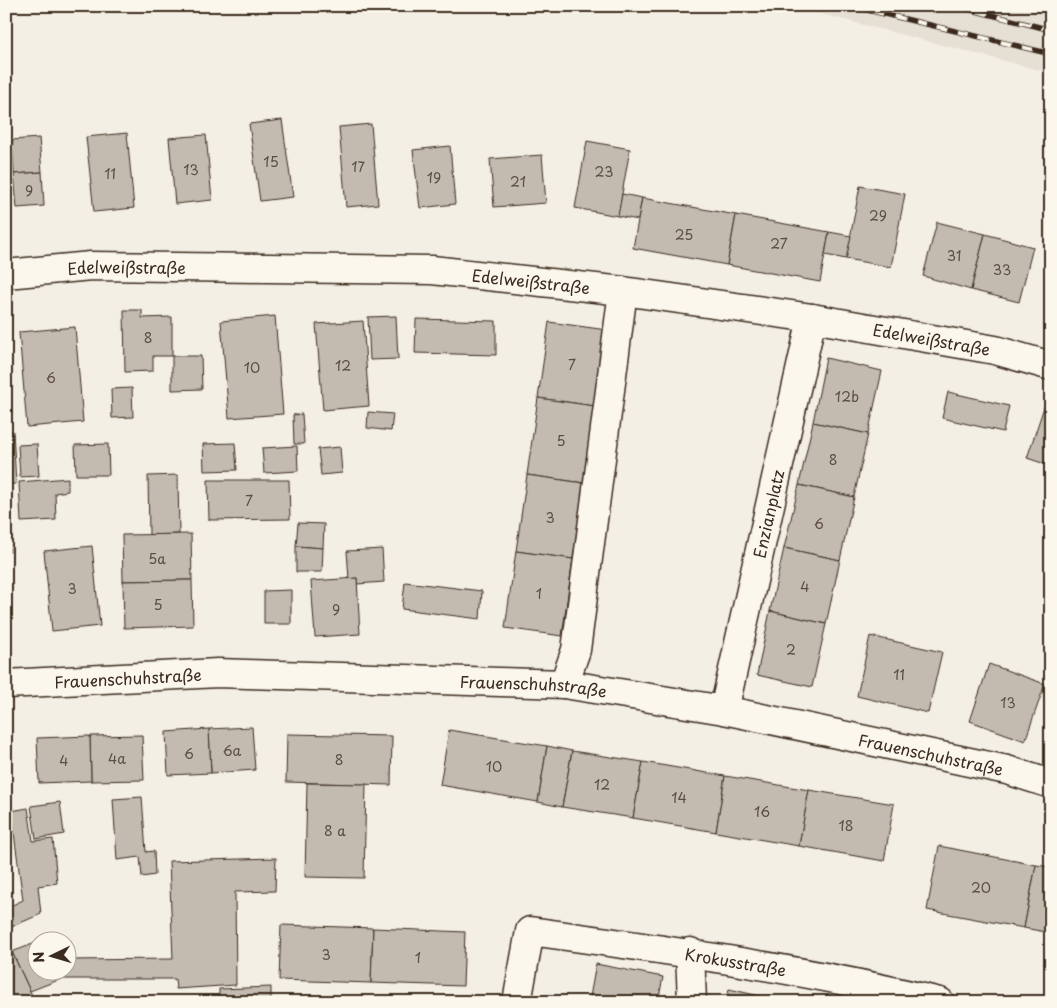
<svg xmlns="http://www.w3.org/2000/svg" width="1057" height="1008" font-family="'Playpen Sans',sans-serif">
<style>
.built{fill:#e5dfd4}
.building{fill:#c3bbb0;stroke:#3b2a1e}
.lines{fill:none;stroke-linecap:round;stroke-linejoin:round}
.minor-casing{stroke:#3b2a1e;stroke-width:31}
.minor{stroke:#fbf7ec;stroke-width:28}
.rail-casing{stroke:#3b2a1e;stroke-width:5.5}
.rail{stroke:#fbf7ec;stroke-width:4;stroke-dasharray:11;stroke-linecap:butt}
.labels{text-anchor:middle;dominant-baseline:central;stroke-width:4;stroke-linejoin:round;paint-order:stroke}
.number-label{font-size:14px;fill:#5d4e42}
.street-label{font-size:16px;fill:#3b2a1e;stroke:#fbf7ec}
</style>
<rect width="100%" height="100%" fill="#f3efe4"/>
<filter id="ink" filterUnits="userSpaceOnUse"><feTurbulence type="fractalNoise" baseFrequency=".02" numOctaves="2"/><feDisplacementMap in="SourceGraphic" scale="10" xChannelSelector="R" yChannelSelector="G"/><feConvolveMatrix kernelMatrix="1 2 1 2 8 2 1 2 1" color-interpolation-filters="sRGB"/></filter>
<g filter="url(#ink)">
<path class="built" d="M777,6H1025L1051,13V73L814,12Z"/>
<g class="building">
<path d="M282,120L293,197L260,201L249,124Z"/>
<path d="M371,124L378,204L346,207L339,127Z"/>
<path d="M127,133L134,208L94,212L86,137Z"/>
<path d="M206,135L212,200L175,204L169,138Z"/>
<path d="M39,138L42,172L14,174L12,140Z"/>
<path d="M587,141L630,149L618,216L575,208Z"/>
<path d="M450,146L455,204L420,208L413,150Z"/>
<path d="M542,155L546,203L494,207L490,159Z"/>
<path d="M42,172L44,206L17,208L14,174Z"/>
<path d="M860,186L905,194L891,267L846,259Z"/>
<path d="M622,194L642,198L638,220L618,216Z"/>
<path d="M642,198L736,215L727,265L633,248Z"/>
<path d="M736,215L829,232L820,282L727,265Z"/>
<path d="M937,222L985,234L971,290L923,276Z"/>
<path d="M829,232L851,236L846,259L825,255Z"/>
<path d="M985,234L1033,247L1019,302L971,290Z"/>
<path d="M124,310H142V318L172,317V356H153V371L125,372Z"/>
<path d="M275,316L283,414L229,418L221,321Z"/>
<path d="M396,316L398,359L370,360L368,317Z"/>
<path d="M416,319L496,321V355L415,353Z"/>
<path d="M363,321L369,406L323,410L316,324Z"/>
<path d="M549,322L607,330L595,406L538,398Z"/>
<path d="M75,327L83,422L27,427L19,332Z"/>
<path d="M172,356H201L202,389L172,390Z"/>
<path d="M826,358L882,371L868,434L813,422Z"/>
<path d="M132,388L133,417L112,418L111,389Z"/>
<path d="M948,392L1009,406L1003,432L942,418Z"/>
<path d="M538,398L595,406L584,483L527,475Z"/>
<path d="M1044,407L1051,409V466L1027,458Z"/>
<path d="M368,412L393,414L391,431L367,428Z"/>
<path d="M302,414L304,444H294L293,415Z"/>
<path d="M813,422L868,434L854,497L799,485Z"/>
<path d="M6,431H13L16,484H6Z"/>
<path d="M235,443L237,470L204,471L203,444Z"/>
<path d="M37,444L39,476L20,477L18,445Z"/>
<path d="M108,444L109,475H76L75,445Z"/>
<path d="M297,446L298,471L264,473L262,448Z"/>
<path d="M340,447L342,473L321,475L318,449Z"/>
<path d="M178,475L179,534L149,535L148,476Z"/>
<path d="M527,475L584,483L573,559L516,551Z"/>
<path d="M68,478V491L55,493L56,520L21,522L19,482Z"/>
<path d="M208,480H289L290,519L209,520Z"/>
<path d="M799,485L854,497L840,560L784,548Z"/>
<path d="M7,508L10,552L6,553V508Z"/>
<path d="M298,523L324,524L323,548L296,546Z"/>
<path d="M191,534L192,580L123,581L122,535Z"/>
<path d="M92,546L100,626L52,631L44,551Z"/>
<path d="M296,546L323,548L322,572H296Z"/>
<path d="M784,548L840,560L826,624L770,611Z"/>
<path d="M382,549L384,582L357,584V578L349,579L347,551Z"/>
<path d="M516,551L573,559L562,636L505,628Z"/>
<path d="M357,578L360,634L315,637L311,581Z"/>
<path d="M192,580L193,626L124,628L123,581Z"/>
<path d="M405,582L482,591L480,619L402,609Z"/>
<path d="M291,590V624H264V591Z"/>
<path d="M770,611L826,624L812,687L757,675Z"/>
<path d="M870,636L942,652L928,713L857,696Z"/>
<path d="M989,664L1045,684L1025,741L970,721Z"/>
<path d="M252,727L255,770L211,773L209,729Z"/>
<path d="M209,729L211,773L168,775L166,732Z"/>
<path d="M449,730L547,746L538,802L440,785Z"/>
<path d="M287,734L392,736L391,785L286,782Z"/>
<path d="M142,735L144,780L91,781L90,736Z"/>
<path d="M90,736L91,781L39,783L37,738Z"/>
<path d="M547,746L572,751L562,807L538,802Z"/>
<path d="M572,751L643,762L633,818L562,807Z"/>
<path d="M643,762L725,776L716,832L633,818Z"/>
<path d="M725,776L809,790L799,846L716,832Z"/>
<path d="M307,783L366,784L364,878L305,877Z"/>
<path d="M809,790L894,804L884,861L799,846Z"/>
<path d="M142,797L146,852L154,851L155,875L142,877L140,857L117,860L113,799Z"/>
<path d="M60,802L64,834L36,839L31,806Z"/>
<path d="M28,808L33,841L53,839L57,883L38,886L41,914L6,929V908L23,900L11,811Z"/>
<path d="M939,846L1036,865L1024,928L927,910Z"/>
<path d="M276,858L275,891L235,892L236,985L176,989L175,979H61L30,991L12,952L38,942V970H68V960L173,959L169,861Z"/>
<path d="M1036,865L1051,867V933L1024,928Z"/>
<path d="M281,925L373,928L371,983L279,980Z"/>
<path d="M373,928L465,932L463,986L371,983Z"/>
<path d="M12,952L30,991L35,1002H6V955Z"/>
<path d="M596,964L663,977L658,1002H589Z"/>
<path d="M271,987V1002H219V989Z"/>
<path d="M729,989L786,1002H726Z"/>
</g>
<g class="lines">
<defs>
<g id="minor">
<path id="s1" d="M6,274L91,266L432,270L623,291L812,318L995,350L1051,366"/>
<path id="s2" d="M6,684L218,673L564,684L724,710L1007,770L1051,784"/>
<path d="M564,684L576,650L623,291"/>
<path id="s3" d="M724,710L812,318"/>
<path d="M690,952L692,1002"/>
<path id="s4" d="M517,1002L530,931C668,950 805,969 940,1002"/>
</g>
</defs>
<use href="#minor" class="minor-casing"/>
<use href="#minor" class="minor"/>
<defs>
<g id="rail">
<path d="M851,6L1051,54"/>
<path d="M956,6L1051,30"/>
</g>
</defs>
<use href="#rail" class="rail-casing"/>
<use href="#rail" class="rail"/>
</g>
</g>
<g class="labels">
<g class="number-label">
<text x="271" y="161">15</text>
<text x="358" y="166">17</text>
<text x="191" y="169">13</text>
<text x="604" y="171">23</text>
<text x="110" y="173">11</text>
<text x="434" y="177">19</text>
<text x="518" y="181">21</text>
<text x="29" y="190">9</text>
<text x="878" y="215">29</text>
<text x="684" y="234">25</text>
<text x="779" y="243">27</text>
<text x="954" y="255">31</text>
<text x="1002" y="269">33</text>
<text x="148" y="337">8</text>
<text x="572" y="364">7</text>
<text x="343" y="365">12</text>
<text x="252" y="367">10</text>
<text x="51" y="377">6</text>
<text x="847" y="396">12b</text>
<text x="561" y="440">5</text>
<text x="833" y="459">8</text>
<text x="249" y="500">7</text>
<text x="550" y="517">3</text>
<text x="819" y="523">6</text>
<text x="157" y="558">5a</text>
<text x="805" y="586">4</text>
<text x="72" y="588">3</text>
<text x="539" y="593">1</text>
<text x="158" y="604">5</text>
<text x="336" y="609">9</text>
<text x="791" y="649">2</text>
<text x="899" y="674">11</text>
<text x="1008" y="702">13</text>
<text x="232" y="750">6a</text>
<text x="189" y="753">6</text>
<text x="117" y="758">4a</text>
<text x="339" y="759">8</text>
<text x="64" y="760">4</text>
<text x="494" y="766">10</text>
<text x="602" y="784">12</text>
<text x="679" y="797">14</text>
<text x="762" y="811">16</text>
<text x="846" y="825">18</text>
<text x="335" y="830">8 a</text>
<text x="981" y="887">20</text>
<text x="326" y="954">3</text>
<text x="418" y="957">1</text>
</g>
<g class="street-label">
<text stroke="none"><textPath href="#s1" startOffset="121">Edelweißstraße</textPath></text>
<text stroke="none"><textPath href="#s1" startOffset="526">Edelweißstraße</textPath></text>
<text stroke="none"><textPath href="#s1" startOffset="931">Edelweißstraße</textPath></text>
<text stroke="none"><textPath href="#s3" startOffset="201">Enzianplatz</textPath></text>
<text stroke="none"><textPath href="#s2" startOffset="122">Frauenschuhstraße</textPath></text>
<text stroke="none"><textPath href="#s2" startOffset="528">Frauenschuhstraße</textPath></text>
<text stroke="none"><textPath href="#s2" startOffset="932">Frauenschuhstraße</textPath></text>
<text stroke="none"><textPath href="#s4" startOffset="280">Krokusstraße</textPath></text>
</g>
</g>
<rect width="1057" height="1008" fill="none" stroke="#fbf7ec" stroke-width="25"/>
<rect x="12" y="12" width="1032" height="983" fill="none" stroke="#3b2a1e" stroke-width="2" filter="url(#ink)"/>
<g transform="translate(52 956) rotate(265)"><circle r="24" fill="#fbf7ec" stroke="#aea59a"/>
<path d="M0-4L9 19L0 12L-9 19Z" fill="#3b2a1e"/>
<text y="-8" font-size="14" font-weight="bold" text-anchor="middle" fill="#3b2a1e">N</text>
</g>
</svg>
